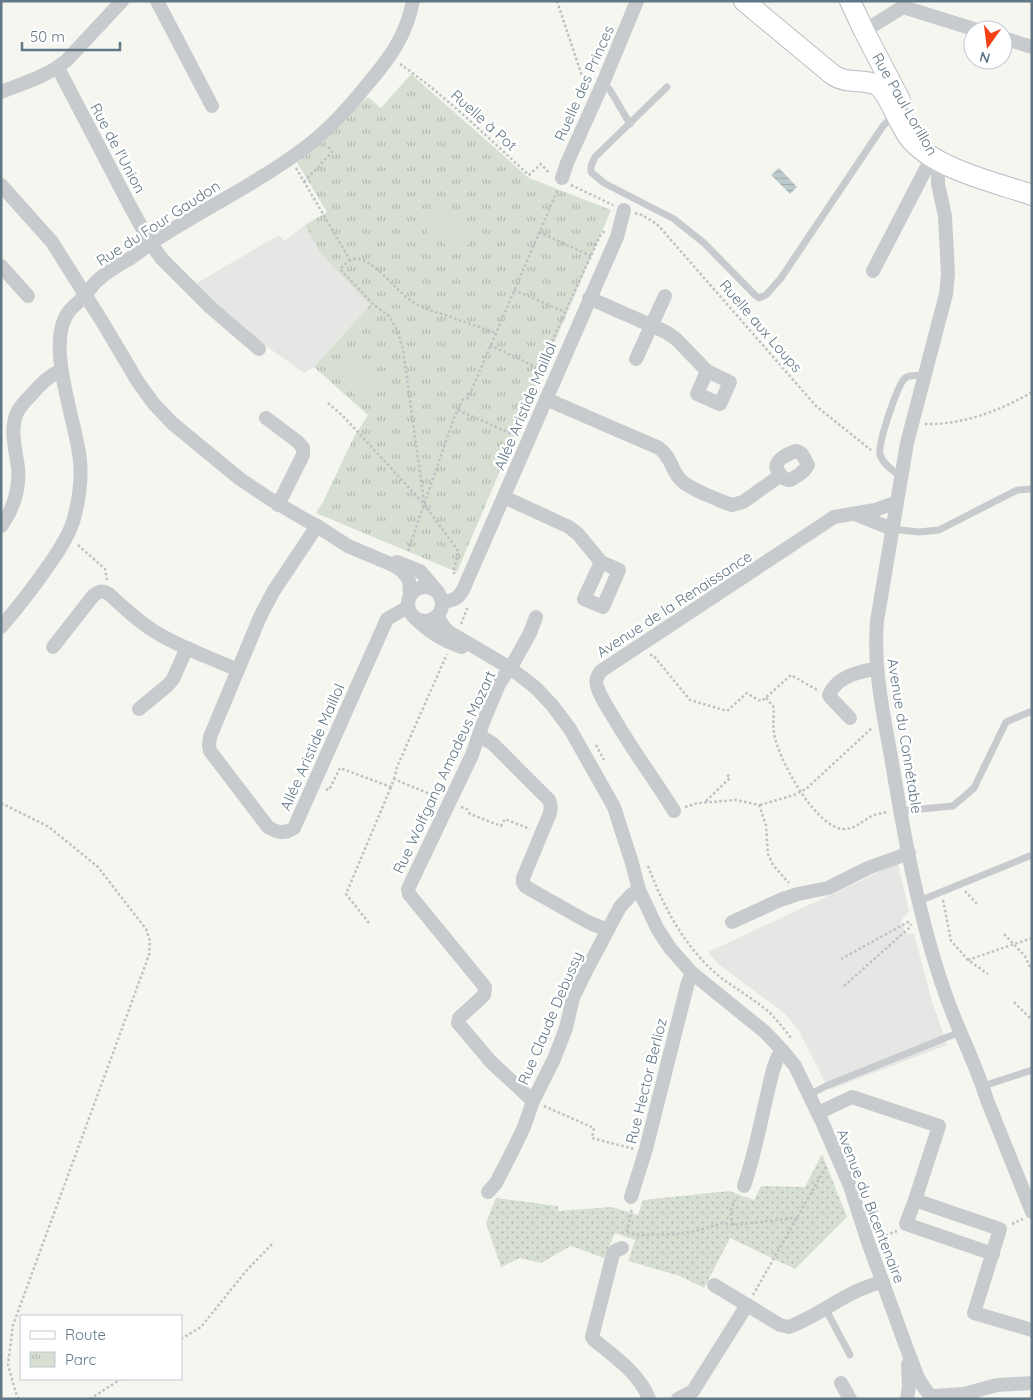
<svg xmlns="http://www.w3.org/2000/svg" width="1033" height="1400" font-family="Quicksand,sans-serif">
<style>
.built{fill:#e6e7e5}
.grass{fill:url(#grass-dots)}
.park{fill:url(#park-tufts)}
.pitch{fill:#d7ded2}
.water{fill:url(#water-rules)}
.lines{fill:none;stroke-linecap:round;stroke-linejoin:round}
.secondary-casing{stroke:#b7bdc1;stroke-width:22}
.path{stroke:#bec1c3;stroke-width:2.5;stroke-dasharray:2.5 2.5;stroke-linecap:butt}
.service{stroke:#c8cbce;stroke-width:7}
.minor{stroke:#c8cbce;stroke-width:14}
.secondary{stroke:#fff;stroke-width:20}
.labels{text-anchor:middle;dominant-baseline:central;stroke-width:5;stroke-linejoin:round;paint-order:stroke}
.street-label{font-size:15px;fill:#617786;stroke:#fff}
</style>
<defs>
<pattern id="grass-dots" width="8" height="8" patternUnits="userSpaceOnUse" patternTransform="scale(1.25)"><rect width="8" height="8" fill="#d7ded2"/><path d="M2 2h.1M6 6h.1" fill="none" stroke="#b2b9b0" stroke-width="1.8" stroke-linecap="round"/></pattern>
<pattern id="park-tufts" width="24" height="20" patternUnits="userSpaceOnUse" patternTransform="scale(1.25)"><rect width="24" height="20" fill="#d7ded2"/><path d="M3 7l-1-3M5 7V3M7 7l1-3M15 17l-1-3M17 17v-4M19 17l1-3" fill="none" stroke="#b2b9b0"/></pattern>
<pattern id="water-rules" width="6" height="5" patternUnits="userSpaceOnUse" patternTransform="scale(1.25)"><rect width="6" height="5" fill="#bdcbcf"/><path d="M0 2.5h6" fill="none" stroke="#9daaae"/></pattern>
</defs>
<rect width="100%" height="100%" fill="#f6f6f1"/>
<g class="built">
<path d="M305,225L320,253L370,305L314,367L304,373L251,335L195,284L279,235L284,241Z"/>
<path d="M898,863L909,911L901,921L906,933L914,934L932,1001L947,1045L829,1090L799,1031L788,1017L779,1009L718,964L708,952Z"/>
</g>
<path class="grass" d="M822,1154L847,1217L795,1269L730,1238L704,1288L680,1276L628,1261L635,1240L615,1233L604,1258L571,1246L541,1263L520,1258L501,1267L486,1223L496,1198L558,1206V1211L612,1207L638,1215L643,1200L729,1191L754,1200L761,1186L805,1187Z"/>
<path class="park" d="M411,74L529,178L611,210L457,572L316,513L323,502L354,437L368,415L314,367L370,305L320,253L305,225L327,212L296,161L368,97L381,108Z"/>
<g class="pitch">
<path d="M438,212L475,234L462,254L426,232Z"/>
<path d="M344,355L381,389L366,405L329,370Z"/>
</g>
<path class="water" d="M779,168L797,187L790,194L771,175Z"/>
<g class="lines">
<defs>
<g id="secondary">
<path d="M744,1L833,75C848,85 862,78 877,85C889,92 899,127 911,140C938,170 994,182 1032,195"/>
<path d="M850,1L864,31L900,100"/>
</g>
</defs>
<use href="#secondary" class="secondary-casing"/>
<g class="path">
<path d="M557,1L586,88"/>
<path d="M400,64C446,96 487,137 529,175L541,164L550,174"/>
<path d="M296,168L350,260"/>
<path d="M304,182L332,152L328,146"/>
<path d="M571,185L613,205"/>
<path d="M635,213L642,215L657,224L816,406L871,450"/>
<path d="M539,232L591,256"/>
<path d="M514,290L565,312"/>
<path d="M490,345L540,369"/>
<path d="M328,403L343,416L424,504L459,552L453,572L456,575"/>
<path d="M458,410L512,434L565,312L601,234L603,232H605"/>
<path d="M925,424C962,425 1000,411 1032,392"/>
<path d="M424,502L403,350L397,330L389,316L373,304L340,269C347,262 353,256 363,260C381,268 396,291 413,302C424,309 436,312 448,316C464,322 480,327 496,333"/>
<path d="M78,545L105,569L107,580"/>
<path d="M408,551L454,418L462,400L468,398L558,189"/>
<path d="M461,624L468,606"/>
<path d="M650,655H653L690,700L727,711L747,693L758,700L762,701L791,675L819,691"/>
<path d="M766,698L773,706C775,715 772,724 774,732C777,758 815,826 842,829C854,830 861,822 870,817C875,814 882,813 888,812"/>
<path d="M596,745L604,760"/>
<path d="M394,779L397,767L447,654"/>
<path d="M326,789L329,790L340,768L391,787L394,779L437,797"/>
<path d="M706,801L730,778L726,773"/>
<path d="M1,803L49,827L98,867L146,929L150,941L149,955L13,1325L8,1365L16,1393L19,1399"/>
<path d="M760,805L794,795L806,789L872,728"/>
<path d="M461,807L467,809L470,814L501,826L505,819L530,829"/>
<path d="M685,807L698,803L736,800L759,805L766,825L768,854L773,865L789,883"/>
<path d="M648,866C664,908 685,948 720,977C736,989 754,999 770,1013C778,1021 785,1030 792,1039"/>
<path d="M965,891L978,905"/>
<path d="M943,900L951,941L968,960L988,974"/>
<path d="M369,923L346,894L391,787"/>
<path d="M1004,934L1025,956L1032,971"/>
<path d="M841,959L910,921"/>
<path d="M968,960L1032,938"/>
<path d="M844,986L909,928L911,924"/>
<path d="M1014,1002L1032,1020"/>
<path d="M544,1106L594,1128L592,1138L634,1149"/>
<path d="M877,1223L888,1255"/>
<path d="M1012,1224L1023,1219"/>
<path d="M734,1225C728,1213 731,1208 737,1197"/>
<path d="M627,1232L632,1208"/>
<path d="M627,1233L640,1235L677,1234L692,1232L723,1223L734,1225L793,1218L798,1219"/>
<path d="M881,1237L897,1231"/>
<path d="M753,1295L827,1165"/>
<path d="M181,1339L201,1327L246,1271L274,1242"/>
<path d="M90,1399L121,1379"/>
</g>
<g class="service">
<path d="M603,83L610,90L630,124"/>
<path d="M667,87L595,157L591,166V172L604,183L674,219L704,243L755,295L759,298L766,295L781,278L883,126L895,114L905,109"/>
<path d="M901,477C894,471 882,464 880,454C878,443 897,386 905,378C911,374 917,376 924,376"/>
<path d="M892,529L919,532L939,530L1017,490L1032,489"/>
<path d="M900,811L953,806L974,788L1006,722L1032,711"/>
<path d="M919,901L1032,855"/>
<path d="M983,1086L1032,1070"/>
<path d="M809,1095L826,1086L960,1032"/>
<path d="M825,1308L850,1355"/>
</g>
<g class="minor">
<path d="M157,1L212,106"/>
<path d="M864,31L903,7L977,30"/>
<path d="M1003,38L1032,47"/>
<path d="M58,68L130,206L151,244L162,259L210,307L259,349"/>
<path d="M1,92C24,83 48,76 67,60L122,1"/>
<path d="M938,161V184L945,216L948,274L946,294L907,443L877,621C873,667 883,712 891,757C904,835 918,915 944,990C956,1027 976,1063 987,1100L1032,1212"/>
<path d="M562,178L567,163L603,83L637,1"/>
<path d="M1,185L52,242L103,323L138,382L154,404L172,423L240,479L270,499L304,519L317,526L348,546L393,565L401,570L409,580L410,595"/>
<path d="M1,266L28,296"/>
<path d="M873,271L932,157"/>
<path d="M589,298L666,332L676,339L707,371L730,382L720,404L697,394L707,371"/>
<path d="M636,359L665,296"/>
<path d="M546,399L659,448C671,457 671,468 679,478C688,489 713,497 726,503L732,505L743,502L781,475"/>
<path d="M266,418L298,442L303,448V455L278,505"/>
<path d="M797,451L802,454L808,465C805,471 801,473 797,476C795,477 791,480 790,480C784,481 774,469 777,464C779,458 791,452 797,451Z"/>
<path d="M504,497L569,527L578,534L601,562L619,570L603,607L584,599L601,562"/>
<path d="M855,514L892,529"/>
<path d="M1,526C13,510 20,489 18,468C16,451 10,432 16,415C19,407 26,400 32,394C41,383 49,376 61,370"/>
<path d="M317,526L273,592L260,617L210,737L209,745L210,751L268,827C278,833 285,834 294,828L387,619L408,607"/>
<path d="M397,562L420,571L438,592"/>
<circle cx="425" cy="604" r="17"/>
<path d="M442,602C452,601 458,599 463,590L617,237L624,210"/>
<path d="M437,616L444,627L449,632L510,668L522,677L536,688L552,705L570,729L614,807L632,863L639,890L658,930L670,948L692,973L765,1032L782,1050L795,1066L823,1124L850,1186L868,1242L904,1341L918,1378L925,1389L929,1394"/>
<path d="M415,618C429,632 443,641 462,647"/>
<path d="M1,627C19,606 36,584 51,562C60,549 68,537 73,522C78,504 82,481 80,461C77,422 43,342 70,310C75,305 80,301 85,295C89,291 93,284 98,280C108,271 121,264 132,257C142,250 152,242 162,236C207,207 256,184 299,152C325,134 346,111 366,86C389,59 406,37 413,1"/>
<path d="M53,647L93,596C99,591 102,590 109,594C124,608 139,622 157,633C182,648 211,658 238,670"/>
<path d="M139,709L168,685L173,679L187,648"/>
<path d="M850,718L831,698L829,695C837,676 859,672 877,668"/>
<path d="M479,735L493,744L549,800C551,805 551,807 550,813L523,878V883L526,887L588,922L607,930"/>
<path d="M674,811C655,780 633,751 615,720C609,710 602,700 598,689C595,682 596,677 601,671L825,523L834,517L875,510L897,502"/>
<path d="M732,922L780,900L798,894L828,888L868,868L909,853"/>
<path d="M533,1101L491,1062L458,1023L459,1018L481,998L484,995L485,987L409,894L408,889L472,755L484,720L499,684L515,660L530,633L536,617"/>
<path d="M818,1113L852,1097L939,1126L915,1200L1000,1229L974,1313L1032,1330"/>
<path d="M744,1186C754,1157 760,1125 767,1095C771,1080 773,1062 782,1050"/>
<path d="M488,1192L496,1183L514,1148L524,1127L533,1101L554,1059L566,1028L573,998L584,975L620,907L631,895L639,890"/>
<path d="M631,1197L646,1149L688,982L692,973"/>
<path d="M915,1200L906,1224L993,1254"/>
<path d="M622,1248L615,1251L613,1254L592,1337L594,1340C614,1356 640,1374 649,1399"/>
<path d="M714,1285L780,1325L789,1327C821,1315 849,1289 883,1282"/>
<path d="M841,1383L850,1399"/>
<path d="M933,1396L964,1394L997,1385L1032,1383"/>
<path d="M678,1399L693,1391L747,1305"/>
<path d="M907,1399L909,1387L908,1364"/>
</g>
<use href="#secondary" class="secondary"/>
</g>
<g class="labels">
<g class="street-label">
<text transform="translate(584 83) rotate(-66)">Ruelle des Princes</text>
<text transform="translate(905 104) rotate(60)">Rue Paul Lorillon</text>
<text transform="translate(484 120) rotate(42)">Ruelle à Pot</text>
<text transform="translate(118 148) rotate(62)">Rue de l'Union</text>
<text transform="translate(158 223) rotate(-33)">Rue du Four Gaudon</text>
<text transform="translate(761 326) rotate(49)">Ruelle aux Loups</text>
<text transform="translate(525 406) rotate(-67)">Allée Aristide Maillol</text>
<text transform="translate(674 604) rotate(-33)">Avenue de la Renaissance</text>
<text transform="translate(905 736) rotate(81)">Avenue du Connétable</text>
<text transform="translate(312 747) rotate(-66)">Allée Aristide Maillol</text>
<text transform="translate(444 772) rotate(-65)">Rue Wolfgang Amadeus Mozart</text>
<text transform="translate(550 1018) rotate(-67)">Rue Claude Debussy</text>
<text transform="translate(646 1081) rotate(-76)">Rue Hector Berlioz</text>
<text transform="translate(871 1206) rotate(69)">Avenue du Bicentenaire</text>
</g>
</g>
<rect width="1033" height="1400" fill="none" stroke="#617786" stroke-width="5"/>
<rect x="20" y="1315" width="162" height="65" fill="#ffffff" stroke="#c0c9cf"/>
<rect x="30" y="1331" width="25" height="8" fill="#ffffff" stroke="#c0c9cf"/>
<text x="65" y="1340" font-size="15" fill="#617786">Route</text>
<rect x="30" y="1352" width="25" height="15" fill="url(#park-tufts)" stroke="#c0c9cf"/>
<text x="65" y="1365" font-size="15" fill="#617786">Parc</text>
<g transform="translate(988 45) rotate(194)"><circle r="24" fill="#ffffff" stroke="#c0c9cf"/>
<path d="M0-4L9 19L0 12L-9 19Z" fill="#f53f12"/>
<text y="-8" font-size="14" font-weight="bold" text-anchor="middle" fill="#617786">N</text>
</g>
<path d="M22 42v8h98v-8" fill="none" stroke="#617786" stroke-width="2.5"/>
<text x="30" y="42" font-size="15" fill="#617786" stroke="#ffffff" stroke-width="4" paint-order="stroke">50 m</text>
</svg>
